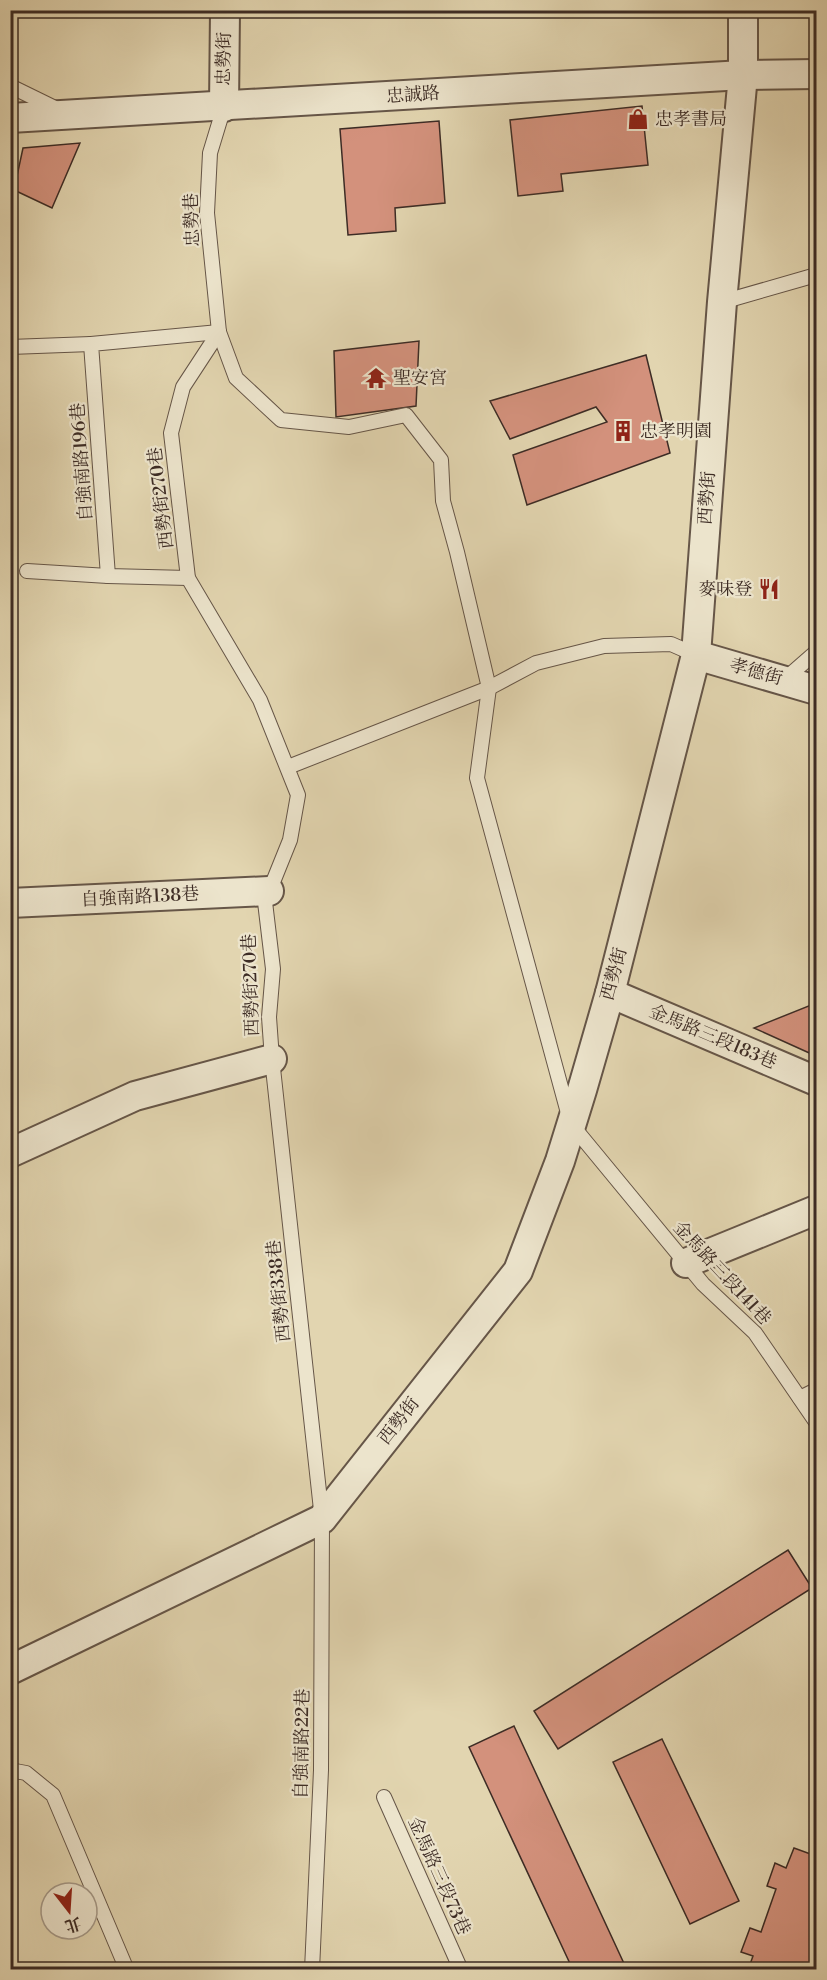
<svg xmlns="http://www.w3.org/2000/svg" width="827" height="1980" font-family="'Libre Bodoni','Noto Serif TC',serif">
<style>
.building{fill:#d3917c;stroke:#3d2c25;stroke-width:1.5}
.lines{fill:none;stroke-linecap:round;stroke-linejoin:round}
.lane-casing{stroke:#665648;stroke-width:16}
.street-casing{stroke:#665648;stroke-width:32}
.lane{stroke:#ece4cc;stroke-width:14}
.street{stroke:#ece4cc;stroke-width:28}
.labels{text-anchor:middle;dominant-baseline:central;stroke-width:4.5;stroke-linejoin:round;paint-order:stroke}
.street-label{font-size:18px;fill:#3d2c25;stroke:#ece4cc}
.poi-label{font-size:18px;fill:#3d2c25;stroke:#ece4cc;text-anchor:start}
</style>
<rect width="100%" height="100%" fill="#e2d5b0"/>
<filter id="stains"><feTurbulence type="fractalNoise" baseFrequency=".00333" numOctaves="4"/><feColorMatrix values="0 0 0 0 .2 0 0 0 0 .09 0 0 0 0 .02 0 0 0 .5 -.17"/></filter>
<radialGradient id="worn" r=".72"><stop offset=".6" stop-color="#630" stop-opacity="0"/><stop offset="1" stop-color="#630" stop-opacity=".3"/></radialGradient>
<g class="building">
<path d="M642,106L648,165L561,174L563,191L518,196L510,120Z"/>
<path d="M439,121L445,203L395,208L396,231L348,235L340,129Z"/>
<path d="M80,143L52,208L14,190L23,148Z"/>
<path d="M419,341L416,406L336,417L334,351Z"/>
<path d="M646,355L670,453L527,505L513,455L607,422L596,407L510,439L490,401Z"/>
<path d="M816,1003V1056L754,1028Z"/>
<path d="M788,1550L812,1588L558,1749L534,1711Z"/>
<path d="M514,1726L627,1970H573L469,1747Z"/>
<path d="M662,1739L739,1901L690,1924L613,1762Z"/>
<path d="M794,1848L816,1856V1955L811,1970H748L753,1956L741,1952L750,1928L761,1932L776,1889L767,1886L775,1863L786,1868Z"/>
</g>
<g class="lines">
<defs>
<g id="lane">
<path d="M10,86L57,109"/>
<path d="M224,107L210,153L207,213L219,332L236,378L281,420L349,427L406,415L441,460L443,501L457,552L489,688L477,778L571,1124L703,1284L755,1333L816,1422"/>
<path d="M722,302L816,275"/>
<path d="M219,332L183,387L171,433L188,578L260,700L298,795L290,840L265,902L273,969L269,1017L272,1059L322,1519L321,1770L312,1970"/>
<path d="M10,347L91,344"/>
<path d="M27,571L108,576L188,578"/>
<path d="M108,576L91,344L219,332"/>
<path d="M784,680L816,652"/>
<path d="M288,767L489,688L536,663L604,646L671,644L696,655"/>
<path d="M800,1398L816,1390"/>
<path d="M10,1770L26,1773L53,1795L127,1970"/>
<path d="M384,1797L461,1970"/>
</g>
<g id="street">
<path d="M224,107L225,10"/>
<path d="M10,118L743,75L816,74"/>
<path d="M696,655L816,690"/>
<path d="M10,903L269,891"/>
<path d="M610,993L816,1081"/>
<path d="M10,1153L135,1096L272,1059"/>
<path d="M686,1263L816,1210"/>
<path d="M10,1670L322,1519L518,1271L560,1161L582,1090L610,993L696,655L722,302L743,75V10"/>
</g>
</defs>
<use href="#lane" class="lane-casing"/>
<use href="#street" class="street-casing"/>
<use href="#lane" class="lane"/>
<use href="#street" class="street"/>
</g>
<defs>
<symbol id="shop-bare" viewBox="-9 -9 18 18"><path d="M-5-2.5h2.3a2.7 3.5 0 0 1 5.4 0H5L5.5 6h-11ZM-1.5-2.5h3a1.5 2.3 0 0 0-3 0Z" fill="#8f2418" stroke="#ece4cc" stroke-width="2.5" paint-order="stroke"/></symbol>
<symbol id="temple-bare" viewBox="-9 -9 18 18"><path d="M0-6L5-2H3V0L6.5 2.5H4V6H1.5V3h-3V6H-4V2.5H-6.5L-3 0V-2H-5Z" fill="#8f2418" stroke="#ece4cc" stroke-width="2.5" paint-order="stroke"/></symbol>
<symbol id="building-bare" viewBox="-9 -9 18 18"><path d="M-4-6H4V6H1V3H-1V6H-4ZM-2.5-4.3h1.7v1.8h-1.7ZM.8-4.3h1.7v1.8H.8ZM-2.5-1h1.7V.8h-1.7ZM.8-1h1.7V.8H.8Z" fill="#8f2418" stroke="#ece4cc" stroke-width="2.5" paint-order="stroke"/></symbol>
<symbol id="restaurant-bare" viewBox="-9 -9 18 18"><path d="M-5-6h1v4h1v-4h1v4h1v-4h1v5L-1.5 .5V6h-2V.5L-5-1ZM5-6V6H3V1.5H1.5Q1.5-4 5-6Z" fill="#8f2418" stroke="#ece4cc" stroke-width="2.5" paint-order="stroke"/></symbol>
</defs>
<g fill-rule="evenodd">
<use href="#shop-bare" x="623" y="104" width="30" height="30"/>
<use href="#temple-bare" x="361" y="363" width="30" height="30"/>
<use href="#building-bare" x="608" y="416" width="30" height="30"/>
<use href="#restaurant-bare" x="754" y="574" width="30" height="30"/>
</g>
<g class="labels">
<g class="street-label">
<text transform="translate(224 59) rotate(-89)">忠勢街</text>
<text transform="translate(413 95) rotate(-4)">忠誠路</text>
<text transform="translate(192 220) rotate(-92)">忠勢巷</text>
<text transform="translate(82 462) rotate(-94)">自強南路196巷</text>
<text transform="translate(161 498) rotate(-97)">西勢街270巷</text>
<text transform="translate(707 498) rotate(-86)">西勢街</text>
<text transform="translate(756 672) rotate(16)">孝德街</text>
<text transform="translate(140 897) rotate(-3)">自強南路138巷</text>
<text transform="translate(614 974) rotate(-75)">西勢街</text>
<text transform="translate(251 985) rotate(-92)">西勢街270巷</text>
<text transform="translate(713 1037) rotate(23)">金馬路三段183巷</text>
<text transform="translate(722 1273) rotate(47)">金馬路三段141巷</text>
<text transform="translate(279 1291) rotate(-96)">西勢街338巷</text>
<text transform="translate(399 1421) rotate(-52)">西勢街</text>
<text transform="translate(302 1744) rotate(-89)">自強南路22巷</text>
<text transform="translate(439 1876) rotate(66)">金馬路三段73巷</text>
</g>
<g class="poi-label">
<text x="655" y="119">忠孝書局</text>
<text x="393" y="378">聖安宮</text>
<text x="640" y="431">忠孝明園</text>
<text x="752" y="589" text-anchor="end">麥味登</text>
</g>
</g>
<rect width="827" height="1980" fill="none" stroke="#e2d5b0" stroke-width="36"/>
<rect x="12" y="12" width="803" height="1956" fill="none" stroke="#3d2c25" stroke-width="3"/>
<rect x="18" y="18" width="791" height="1944" fill="none" stroke="#3d2c25" stroke-width="1.5"/>
<g transform="translate(69 1911) rotate(163)"><circle r="28" fill="#ece4cc" stroke="#a69a89" stroke-width="1.5"/>
<path d="M0-4.5L10 22L0 15L-10 22Z" fill="#8f2418"/>
<text y="-9" font-size="16" font-weight="bold" text-anchor="middle" fill="#3d2c25">北</text>
</g>
<rect width="100%" height="100%" filter="url(#stains)"/>
<rect width="100%" height="100%" fill="url(#worn)"/>
</svg>
